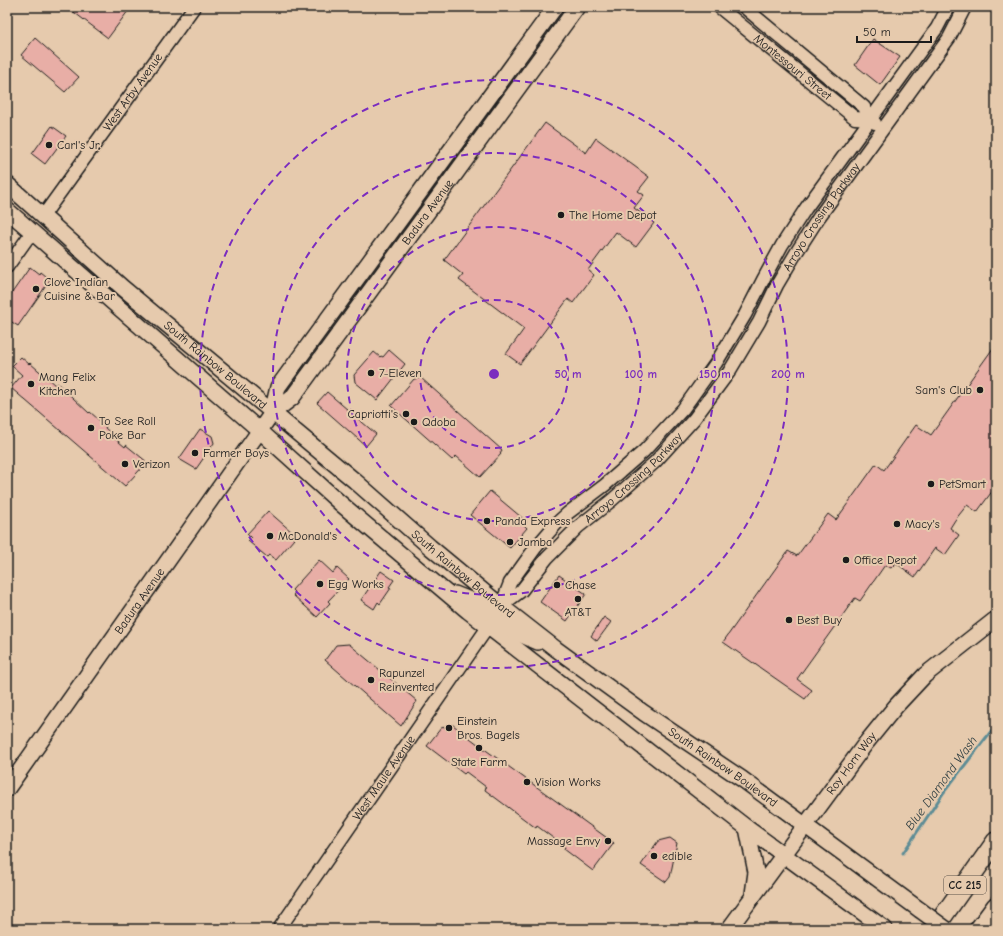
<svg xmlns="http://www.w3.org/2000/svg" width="1003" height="936" font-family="'Comic Neue',sans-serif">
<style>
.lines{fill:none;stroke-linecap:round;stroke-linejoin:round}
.stream{stroke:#5d8c95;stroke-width:3}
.building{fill:#e8aea6;stroke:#1c1c1c}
.minor-casing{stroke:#1c1c1c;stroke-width:15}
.major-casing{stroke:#1c1c1c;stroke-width:18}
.highway-casing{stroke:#1c1c1c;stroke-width:21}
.minor{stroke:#e6caad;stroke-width:12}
.major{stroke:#e6caad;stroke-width:15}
.highway{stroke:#e6caad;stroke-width:18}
.major-bridge-casing{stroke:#1c1c1c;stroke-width:18;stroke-linecap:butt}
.major-bridge{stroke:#e6caad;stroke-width:15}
.ring{fill:none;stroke:#7b2cbf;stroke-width:2;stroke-dasharray:7 5}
.poi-dot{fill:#1c1c1c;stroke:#e6caad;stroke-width:1.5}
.labels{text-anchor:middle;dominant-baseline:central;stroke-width:4;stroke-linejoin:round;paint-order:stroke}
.shield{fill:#e6caad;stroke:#595048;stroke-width:1}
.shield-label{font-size:11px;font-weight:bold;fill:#1c1c1c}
.street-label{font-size:12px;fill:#1c1c1c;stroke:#e6caad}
.poi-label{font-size:12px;fill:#1c1c1c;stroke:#e6caad;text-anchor:start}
.water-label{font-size:13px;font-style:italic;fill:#324144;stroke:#e6caad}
.centre{fill:#7b2cbf;stroke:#e6caad;stroke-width:2}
.ring-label{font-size:12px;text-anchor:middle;font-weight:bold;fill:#7b2cbf;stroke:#e6caad;stroke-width:4;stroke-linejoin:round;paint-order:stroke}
</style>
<rect width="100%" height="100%" fill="#e6caad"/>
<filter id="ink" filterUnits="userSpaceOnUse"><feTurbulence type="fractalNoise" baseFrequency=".025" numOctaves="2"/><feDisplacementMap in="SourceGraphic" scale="8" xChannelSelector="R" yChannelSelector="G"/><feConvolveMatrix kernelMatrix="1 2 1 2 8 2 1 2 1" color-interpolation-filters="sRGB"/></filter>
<g filter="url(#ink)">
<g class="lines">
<path class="stream" d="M903,853L944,792L996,725"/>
</g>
<g class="building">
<path d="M67,7H131L108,38Z"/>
<path d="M35,38L79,77L65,92L21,55Z"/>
<path d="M873,39L900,57L880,85L855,65Z"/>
<path d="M545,123L586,153L596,138L649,177L638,191L644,195L634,208L654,223L636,247L616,232L588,270L594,275L573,303L568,299L520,364L506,354L524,329L459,280L463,275L444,260Z"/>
<path d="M52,126L66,136L45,164L32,154Z"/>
<path d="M30,267L39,274L40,272L50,280L18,326L7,319V300Z"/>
<path d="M996,344V486L977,512L967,505L955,520L950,528L959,535L945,555L935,548L915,577L896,563L891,568L885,565L860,601L855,598L797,679L812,690L805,699L723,642L788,551L797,556L828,514L836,520L876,464L884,470L916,425L931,435Z"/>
<path d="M389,350L405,364L377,400L355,382L354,375L374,352L380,357L381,356L383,357Z"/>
<path d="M21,357L29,364L30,363L55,385L57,383L89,413L90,412L106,426L105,428L113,435L112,436L125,447L126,445L147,462L125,486L11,388L22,375L12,366Z"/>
<path d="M421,378L502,450L500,453L501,454L480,477L456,456L452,460L391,406L414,379Z"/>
<path d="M327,392L376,434L366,446L317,403Z"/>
<path d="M200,429L212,436L214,443L196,469L179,459Z"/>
<path d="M490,491L527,522L524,525L527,528L510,548L470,515Z"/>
<path d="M268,511L292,532L289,535L294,539L276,560L269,555L267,557L248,541L251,538L247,534Z"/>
<path d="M319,560L333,573L337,568L349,579L328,601L330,603L317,617L293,595L295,593L292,590Z"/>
<path d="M381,571L394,580L389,587L391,588L380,604L378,602L374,609L361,600Z"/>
<path d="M559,575L586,594L567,621L540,602Z"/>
<path d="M604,617L611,622L597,641L591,636Z"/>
<path d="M349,644L417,701L401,726L325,660L336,645Z"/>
<path d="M453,725L483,748L614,843L593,871L564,849L565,847L537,826L536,828L485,790L486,787L466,772L464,774L427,746L441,728Z"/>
<path d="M670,838L677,843L670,877L666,882L641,865L658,841Z"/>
</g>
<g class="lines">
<defs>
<g id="minor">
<path id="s1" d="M719,7L855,118L870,119"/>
<path d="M744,7L864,107L870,119L875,123"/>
<path id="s2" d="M43,216L194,7"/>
<path d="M7,267L32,232"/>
<path id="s3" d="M501,606L521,591L547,558L578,527L612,500L655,462L694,419L729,372L759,322L777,285L796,253L819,217L949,38L965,7"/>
<path d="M501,606L510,583L536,547L557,523L568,513L605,485L644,451L683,409L716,363L745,315L764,278L782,245L806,208L937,28L948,7"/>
<path id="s4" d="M279,929L488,627"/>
</g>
<g id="major">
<path id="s5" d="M7,184L123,288L355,481L430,547L501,606L556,649L644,713L742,779L920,910"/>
<path d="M7,210L259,430L340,503L468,611L747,828L885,929"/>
<path d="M272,413L278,387L555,7"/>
<path d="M455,594L475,602L488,612H496L501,606"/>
<path d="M488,627L497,623L503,624L515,632L538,642"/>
<path id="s6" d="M7,789L272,413L292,398L577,7"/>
<path d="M747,828L756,872L753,894"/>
<path id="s7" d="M729,929L866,743L896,706L925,675L996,619"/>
</g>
<g id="highway">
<path d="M934,929L996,841"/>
<path d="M979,929L996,906"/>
</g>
</defs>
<use href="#minor" class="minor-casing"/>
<use href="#major" class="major-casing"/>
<use href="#highway" class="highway-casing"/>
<use href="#minor" class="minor"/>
<use href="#major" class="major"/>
<use href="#highway" class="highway"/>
<defs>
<path id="major-bridge" d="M920,910L946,929"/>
</defs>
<use href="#major-bridge" class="major-bridge-casing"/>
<use href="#major-bridge" class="major-bridge"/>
</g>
</g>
<g class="ring">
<circle cx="494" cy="374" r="74"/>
<circle cx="494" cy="374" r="147"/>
<circle cx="494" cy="374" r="221"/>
<circle cx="494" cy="374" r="294"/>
</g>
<g class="poi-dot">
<circle cx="49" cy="145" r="4"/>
<circle cx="561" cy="215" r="4"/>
<circle cx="36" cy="289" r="4"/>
<circle cx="371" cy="373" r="4"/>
<circle cx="31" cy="384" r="4"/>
<circle cx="980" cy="390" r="4"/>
<circle cx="406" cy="414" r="4"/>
<circle cx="414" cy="422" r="4"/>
<circle cx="91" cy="428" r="4"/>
<circle cx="195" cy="453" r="4"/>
<circle cx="125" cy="464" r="4"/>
<circle cx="931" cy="484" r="4"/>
<circle cx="487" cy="521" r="4"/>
<circle cx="897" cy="524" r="4"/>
<circle cx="270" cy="536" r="4"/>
<circle cx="510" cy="542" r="4"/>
<circle cx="846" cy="560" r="4"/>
<circle cx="320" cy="584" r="4"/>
<circle cx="557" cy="585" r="4"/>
<circle cx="578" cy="599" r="4"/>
<circle cx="789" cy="620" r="4"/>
<circle cx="371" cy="680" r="4"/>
<circle cx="449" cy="728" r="4"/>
<circle cx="479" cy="748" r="4"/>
<circle cx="527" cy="782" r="4"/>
<circle cx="608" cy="841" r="4"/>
<circle cx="654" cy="856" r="4"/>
</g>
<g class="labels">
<rect class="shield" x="944" y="876" width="42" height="18" rx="3"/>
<g class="shield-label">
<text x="965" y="885">CC 215</text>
</g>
<g class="street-label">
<text stroke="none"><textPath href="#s1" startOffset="95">Montessouri Street</textPath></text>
<text stroke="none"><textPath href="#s2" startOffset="153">West Arby Avenue</textPath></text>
<text stroke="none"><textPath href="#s6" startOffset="715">Badura Avenue</textPath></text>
<text stroke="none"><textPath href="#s3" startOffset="509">Arroyo Crossing Parkway</textPath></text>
<text stroke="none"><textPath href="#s5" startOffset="276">South Rainbow Boulevard</textPath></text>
<text stroke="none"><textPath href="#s3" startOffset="185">Arroyo Crossing Parkway</textPath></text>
<text stroke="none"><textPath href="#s5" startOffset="600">South Rainbow Boulevard</textPath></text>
<text stroke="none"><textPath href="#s6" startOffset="230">Badura Avenue</textPath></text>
<text stroke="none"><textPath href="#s7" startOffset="206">Roy Horn Way</textPath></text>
<text stroke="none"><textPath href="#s5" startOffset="924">South Rainbow Boulevard</textPath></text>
<text stroke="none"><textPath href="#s4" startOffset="184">West Maule Avenue</textPath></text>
</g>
<g class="poi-label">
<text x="57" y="145">Carl's Jr.</text>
<text x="569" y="215">The Home Depot</text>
<text x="44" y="282">Clove Indian<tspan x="44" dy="14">Cuisine &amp; Bar</tspan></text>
<text x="379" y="373">7-Eleven</text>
<text x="39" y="377">Mang Felix<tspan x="39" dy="14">Kitchen</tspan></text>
<text x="972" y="390" text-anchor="end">Sam's Club</text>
<text x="398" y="414" text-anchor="end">Capriotti's</text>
<text x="99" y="421">To See Roll<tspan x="99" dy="14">Poke Bar</tspan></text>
<text x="422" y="422">Qdoba</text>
<text x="203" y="453">Farmer Boys</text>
<text x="133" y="464">Verizon</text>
<text x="939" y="484">PetSmart</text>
<text x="495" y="521">Panda Express</text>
<text x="905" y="524">Macy's</text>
<text x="278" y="536">McDonald's</text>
<text x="518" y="542">Jamba</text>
<text x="854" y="560">Office Depot</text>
<text x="328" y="584">Egg Works</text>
<text x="565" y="585">Chase</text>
<text x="578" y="612" text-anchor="middle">AT&amp;T</text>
<text x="797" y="620">Best Buy</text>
<text x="379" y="673">Rapunzel<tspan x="379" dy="14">Reinvented</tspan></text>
<text x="457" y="721">Einstein<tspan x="457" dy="14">Bros. Bagels</tspan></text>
<text x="479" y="762" text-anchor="middle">State Farm</text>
<text x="535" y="782">Vision Works</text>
<text x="600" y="841" text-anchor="end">Massage Envy</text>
<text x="662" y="856">edible</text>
</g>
<g class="water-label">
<text transform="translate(941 783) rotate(-54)">Blue Diamond Wash</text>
</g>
</g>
<circle cx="494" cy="374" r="6" class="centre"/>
<g class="ring-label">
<text x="568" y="378">50 m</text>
<text x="641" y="378">100 m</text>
<text x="715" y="378">150 m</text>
<text x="788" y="378">200 m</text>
</g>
<rect width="1003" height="936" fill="none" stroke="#e6caad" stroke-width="24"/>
<rect x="12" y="12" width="979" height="912" fill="none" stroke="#1c1c1c" stroke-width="1.5" filter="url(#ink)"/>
<path d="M857 36v6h74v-6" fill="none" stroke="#1c1c1c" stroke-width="2"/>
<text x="863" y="36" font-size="12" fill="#1c1c1c" stroke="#e6caad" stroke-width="3" paint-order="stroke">50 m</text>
</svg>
